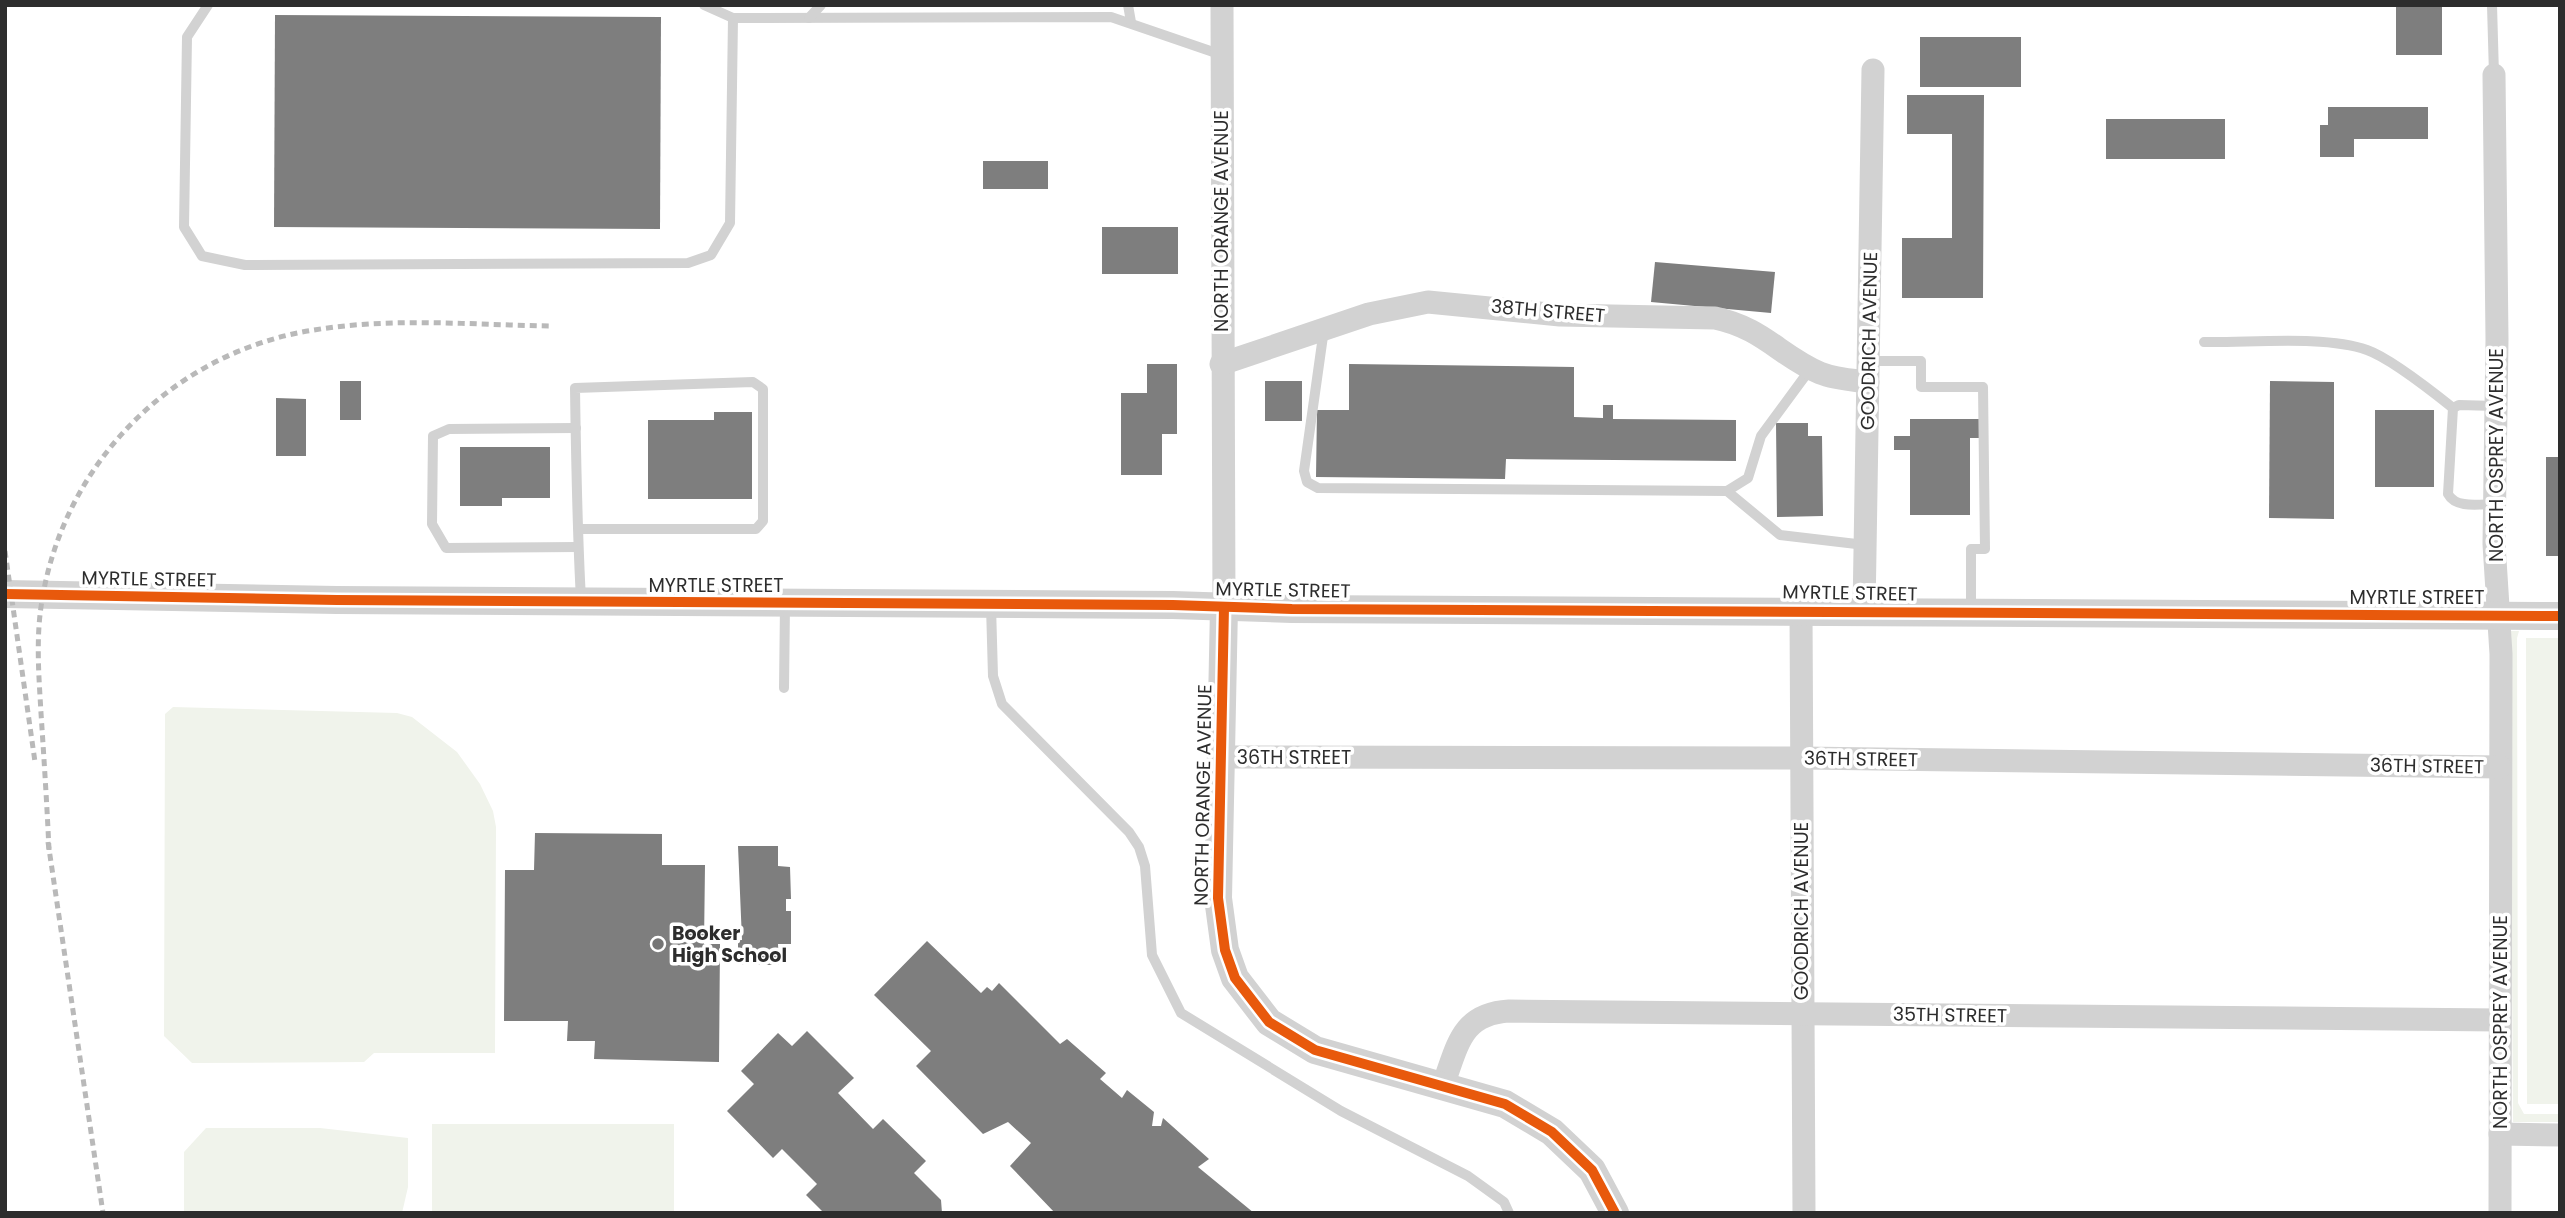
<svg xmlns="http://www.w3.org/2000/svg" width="2565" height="1218" font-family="Poppins,sans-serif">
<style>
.green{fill:#f0f3eb}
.building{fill:#7e7e7e}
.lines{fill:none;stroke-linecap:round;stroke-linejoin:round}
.service{stroke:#d2d2d2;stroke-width:10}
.minor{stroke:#d2d2d2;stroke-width:23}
.tertiary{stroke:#d2d2d2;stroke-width:28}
.rail{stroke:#b9b9b9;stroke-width:5;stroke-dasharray:7 5;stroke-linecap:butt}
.cycleway-casing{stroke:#fff;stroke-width:15}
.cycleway{stroke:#e8590c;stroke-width:10}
.poi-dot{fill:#767676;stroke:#fff;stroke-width:2.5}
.labels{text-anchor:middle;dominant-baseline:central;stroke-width:7;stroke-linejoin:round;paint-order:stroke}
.street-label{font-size:19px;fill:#2d2d2d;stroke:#fff}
.poi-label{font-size:19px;font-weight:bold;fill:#2d2d2d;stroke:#fff;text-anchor:start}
</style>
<rect width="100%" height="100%" fill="#fff"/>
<g class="green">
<path d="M2510,631H2519L2517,638L2518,1103L2524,1114H2560V1122H2513Z"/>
<path d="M2526,638H2560V1104H2527Z"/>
<path d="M173,707L397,713L412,717L457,752L480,784L493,811L496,827L495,1053H374L364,1062L192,1063L164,1036L165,714Z"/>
<rect x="432" y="1124" width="242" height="89"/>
<path d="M206,1128H320L408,1138V1187L402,1213H184V1152Z"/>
</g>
<g class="building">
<rect x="2396" y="5" width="46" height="50"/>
<path d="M275,15L661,17L660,229L274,227Z"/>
<rect x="1920" y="37" width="101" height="50"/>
<path d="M1907,95H1984L1983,298H1902V238H1952V134H1907Z"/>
<path d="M2328,107H2428V139H2354V157H2320V125H2328Z"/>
<rect x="2106" y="119" width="119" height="40"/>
<rect x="983" y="161" width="65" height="28"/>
<rect x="1102" y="227" width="76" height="47"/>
<path d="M1655,262L1775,272L1771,313L1651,302Z"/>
<path d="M1147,364H1177V434H1162V475H1121V393H1147Z"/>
<path d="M1349,364L1574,367V417L1603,418V405H1613V419L1736,420V461L1506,459L1505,479L1316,477L1317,410H1349Z"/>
<rect x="340" y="381" width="21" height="39"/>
<rect x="1265" y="381" width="37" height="40"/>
<path d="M2270,381L2334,382V519L2269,518Z"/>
<path d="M276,398L306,399V456H276Z"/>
<rect x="2375" y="410" width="59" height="77"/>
<path d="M714,412H752V499H648V420H714Z"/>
<path d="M1910,419H1981V438H1970V515H1910V450H1894V436H1910Z"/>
<path d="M1776,423H1808V436H1822L1823,516L1777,517Z"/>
<path d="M460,447H550V498H502V506H460Z"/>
<rect x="2546" y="457" width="14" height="99"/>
<path d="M535,833L662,834V865H705L704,944H720L719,1062L594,1059L595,1041H567L568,1021H504L505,870H534Z"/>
<path d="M738,846H778V866L790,867L791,899H786V911H791V944H778L779,965H738V940H742Z"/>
<path d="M927,941L981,993L987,987L992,991L999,983L1060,1044L1067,1039L1106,1073L1100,1079L1122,1098L1127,1090L1154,1112L1152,1126H1161L1163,1118L1209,1159L1198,1167L1254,1213H1055L1010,1166L1031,1143L1008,1122L983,1134L916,1066L931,1051L874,995Z"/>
<path d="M807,1031L854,1078L838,1093L873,1129L883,1119L926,1161L914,1173L941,1200L942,1213H824L806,1195L817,1184L782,1149L773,1158L727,1111L754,1084L741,1071L778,1033L792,1046Z"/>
</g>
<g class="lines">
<g class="service">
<path d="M208,5L187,37L184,227L202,256L245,265L688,263L711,255L730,223L733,18"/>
<path d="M704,5L733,18L1111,17L1222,55"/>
<path d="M1128,5L1131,22"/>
<path d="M2492,5L2494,75"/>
<path d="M809,18L821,5"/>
<path d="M1324,329L1304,471L1307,482L1318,488L1727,491L1748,478L1761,436L1811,368"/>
<path d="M2204,342C2249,343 2326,335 2367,350C2390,358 2433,392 2453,408"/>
<path d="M1869,361H1921V387H1983L1985,549H1971V612"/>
<path d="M576,428L449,429L433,436L432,524L446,548L578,547"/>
<path d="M1727,491L1780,535L1865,545"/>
<path d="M2495,504C2480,504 2456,509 2448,494L2453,408L2459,405L2496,406"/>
<path d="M578,529H756L763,521V389L753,382L575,388C576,458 577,528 581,599"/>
<path d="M991,606L993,676L1002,704L1129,832L1139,847L1145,866L1152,955L1181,1013L1341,1111L1468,1176L1504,1202L1509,1213"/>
<path d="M784,688L785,605"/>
</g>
<g class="minor">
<path d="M1222,5L1224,607"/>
<path d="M2494,75L2497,339L2494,544L2501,654L2500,1213"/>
<path d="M1221,364L1369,314L1428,302L1560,315L1715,318C1763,328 1780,356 1820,373C1835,379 1852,380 1868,382"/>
<path d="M1801,610L1804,1213"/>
<path d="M1864,611L1873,70"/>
<path d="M1221,757L1802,758L2500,767"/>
<path d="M1443,1085C1458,1045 1461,1014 1509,1011L2499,1020"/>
<path d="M2500,1134L2560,1135"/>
</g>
<g class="tertiary">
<path d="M5,594L337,600L1173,605L1292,609L2560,616"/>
<path d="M1224,607L1218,898L1225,950L1235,978L1269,1022L1315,1050L1505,1104L1552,1132L1592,1170L1615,1213"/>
</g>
<g class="rail">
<path d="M5,551L35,762"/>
<path d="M48,842L103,1213"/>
<path d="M49,850C47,805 44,759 41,713C39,678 36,642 41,607C61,465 172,352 314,330C392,317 473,325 552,326"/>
</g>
<defs>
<g id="cycleway">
<path d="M5,594L337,600L1173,605L1292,609L2560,616"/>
<path d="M1224,607L1218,898L1225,950L1235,978L1269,1022L1315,1050L1505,1104L1552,1132L1592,1170L1615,1213"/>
</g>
</defs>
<use href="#cycleway" class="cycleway-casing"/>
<use href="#cycleway" class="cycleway"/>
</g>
<circle class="poi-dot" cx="658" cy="944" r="7"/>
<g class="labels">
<g class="street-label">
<text transform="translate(1221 221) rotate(-90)">NORTH ORANGE AVENUE</text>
<text transform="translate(1548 311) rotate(5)">38TH STREET</text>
<text transform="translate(1869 341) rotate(-89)">GOODRICH AVENUE</text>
<text transform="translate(2496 455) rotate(-90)">NORTH OSPREY AVENUE</text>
<text transform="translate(149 579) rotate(1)">MYRTLE STREET</text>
<text x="716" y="585">MYRTLE STREET</text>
<text transform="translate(1283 590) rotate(1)">MYRTLE STREET</text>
<text transform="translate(1850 593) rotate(1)">MYRTLE STREET</text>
<text x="2417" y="597">MYRTLE STREET</text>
<text x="1294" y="757">36TH STREET</text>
<text transform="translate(1861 759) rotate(1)">36TH STREET</text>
<text transform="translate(2427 766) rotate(1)">36TH STREET</text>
<text transform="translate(1203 795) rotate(-89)">NORTH ORANGE AVENUE</text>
<text transform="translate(1801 911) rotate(-90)">GOODRICH AVENUE</text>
<text transform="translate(1950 1015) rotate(1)">35TH STREET</text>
<text transform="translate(2500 1022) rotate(-90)">NORTH OSPREY AVENUE</text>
</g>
<g class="poi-label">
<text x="672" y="933">Booker<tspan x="672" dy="22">High School</tspan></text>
</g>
</g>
<rect width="2565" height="1218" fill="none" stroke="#2d2d2d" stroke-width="14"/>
</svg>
